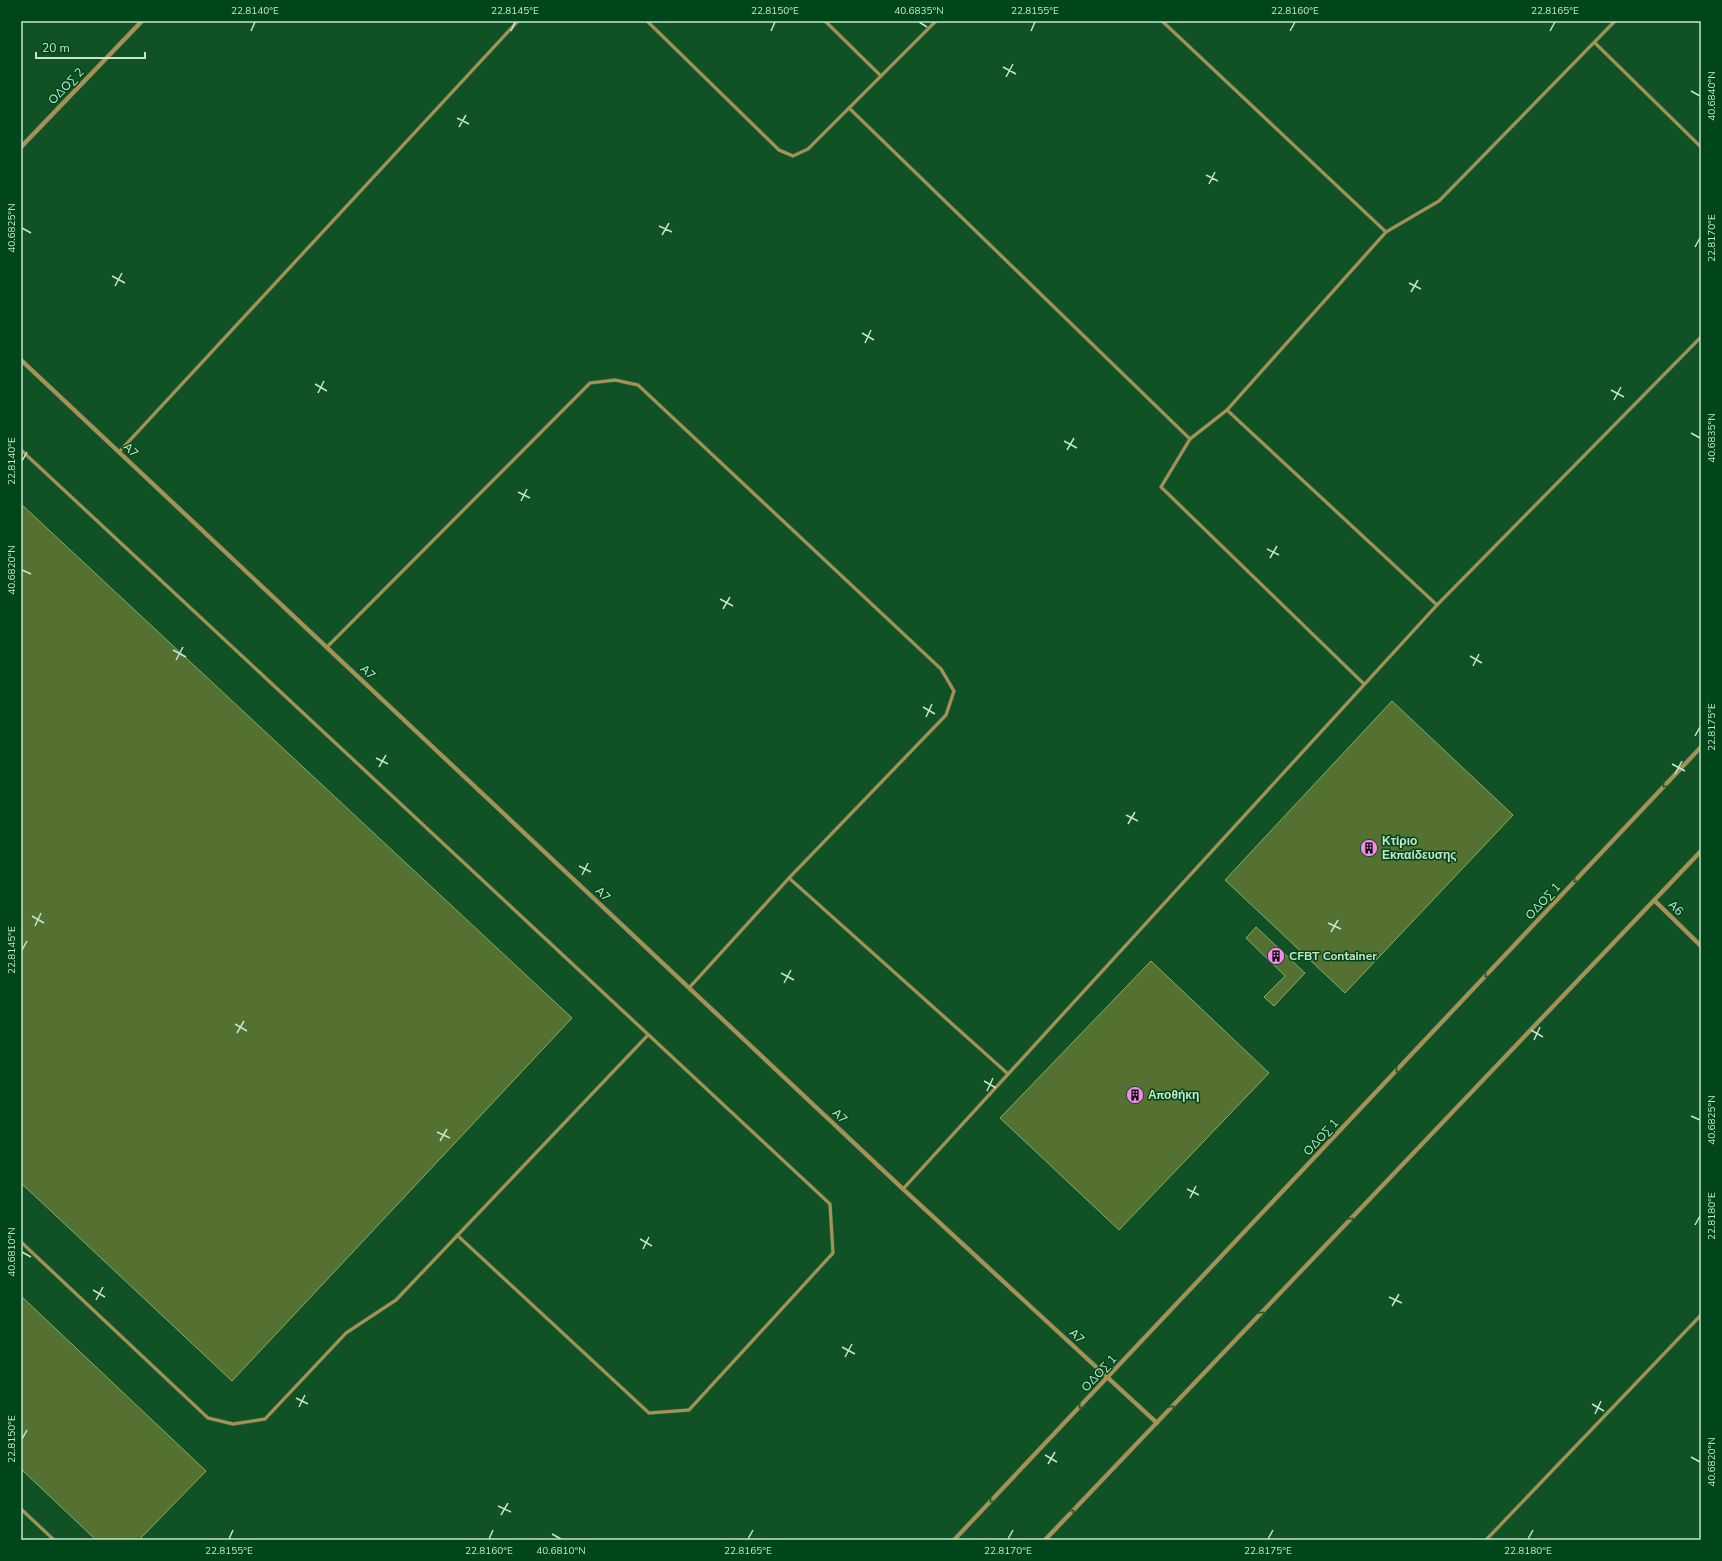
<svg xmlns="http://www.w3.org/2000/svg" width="1722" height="1561" font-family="'Nunito Sans',sans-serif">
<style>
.building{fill:#547131;stroke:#8bab69}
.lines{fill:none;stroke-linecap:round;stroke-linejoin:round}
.service-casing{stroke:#346f46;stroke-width:4}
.minor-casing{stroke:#346f46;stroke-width:5}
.service{stroke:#a89152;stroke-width:3}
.minor{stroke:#a89152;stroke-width:4}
.oneway{stroke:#2a5929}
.ticks{fill:none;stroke:#c6e5cb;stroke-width:1.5}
.labels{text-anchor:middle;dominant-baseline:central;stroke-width:3;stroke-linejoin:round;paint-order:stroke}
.street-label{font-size:12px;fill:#c6e5cb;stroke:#00461b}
.poi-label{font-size:12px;font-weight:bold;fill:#c6e5cb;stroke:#00461b;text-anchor:start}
.neatline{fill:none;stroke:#c6e5cb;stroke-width:1.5}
.ticks-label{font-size:10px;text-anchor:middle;fill:#c6e5cb}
</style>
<rect width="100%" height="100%" fill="#105125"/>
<g class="building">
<path d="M21,504L572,1018L232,1381L21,1183Z"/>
<path d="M1392,701L1513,815L1345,993L1225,880Z"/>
<path d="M1256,927L1305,973L1274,1006L1264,997L1285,976L1246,938Z"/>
<path d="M1151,961L1269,1073L1119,1230L1000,1118Z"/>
<path d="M21,1296L206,1471L139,1540H96L21,1469Z"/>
</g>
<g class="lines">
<defs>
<g id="service">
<path d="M647,21L779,150L793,156L808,149L936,21"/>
<path d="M825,21L881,76"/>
<path d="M1162,21L1386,232L1439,201L1615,21"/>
<path d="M1595,43L1701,147"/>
<path d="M849,108L1190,439"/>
<path d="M1227,410L1437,605"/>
<path d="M21,450L830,1204L833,1253L689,1410L649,1413L457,1235"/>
<path d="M119,452L518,21"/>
<path d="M327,647L590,383L615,380L638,385L941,669L954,691L946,715L789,878L689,988"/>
<path d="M1364,684L1161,487L1190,439L1227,410L1386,232"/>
<path d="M789,878L1007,1073"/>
<path d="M903,1189L1437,605L1701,337"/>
<path d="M21,1242L208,1418L233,1424L265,1419L346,1333L396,1300L648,1035"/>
<path d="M21,1509L54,1540"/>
<path d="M1486,1540L1701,1315"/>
</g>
<g id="minor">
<path d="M21,147L142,21"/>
<path d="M21,360L903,1189L1157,1423"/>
<path d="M1655,901L1701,946"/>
<path d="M954,1540L1701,747"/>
<path d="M1045,1540L1701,851"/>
</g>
</defs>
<use href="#service" class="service-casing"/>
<use href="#minor" class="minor-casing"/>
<use href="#service" class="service"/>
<use href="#minor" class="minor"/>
</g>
<defs><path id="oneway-chevron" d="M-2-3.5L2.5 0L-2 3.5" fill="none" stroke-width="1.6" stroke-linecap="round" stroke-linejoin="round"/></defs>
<g class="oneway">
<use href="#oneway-chevron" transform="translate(1665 785) rotate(133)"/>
<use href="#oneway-chevron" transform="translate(1576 880) rotate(133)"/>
<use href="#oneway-chevron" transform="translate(1487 975) rotate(133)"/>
<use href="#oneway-chevron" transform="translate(1398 1070) rotate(133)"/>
<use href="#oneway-chevron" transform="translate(1351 1220) rotate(-46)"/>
<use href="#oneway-chevron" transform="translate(1262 1314) rotate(-46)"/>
<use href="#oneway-chevron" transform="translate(1081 1406) rotate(133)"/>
<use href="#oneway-chevron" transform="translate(1172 1408) rotate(-46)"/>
<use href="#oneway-chevron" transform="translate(992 1500) rotate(133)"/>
<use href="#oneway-chevron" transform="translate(1072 1512) rotate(-46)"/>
</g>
<path class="ticks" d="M919,22L927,27M251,31L255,22M511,31L515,22M771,31L775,22M1031,31L1035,22M1290,31L1295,22M1550,31L1555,22M1003,67L1016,74M1006,77L1013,64M1691,91L1700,96M457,118L469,124M459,127L466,115M1206,175L1218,181M1209,184L1215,172M659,226L672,232M22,228L31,233M662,235L669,223M1695,247L1700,238M112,276L125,283M1409,283L1421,289M115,286L122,273M1411,292L1418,280M862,333L874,340M865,343L871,330M315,384L327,391M1611,390L1624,397M318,393L324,381M1614,400L1621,387M1691,433L1700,438M1064,441L1077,448M1067,450L1074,438M22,461L27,452M518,492L530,498M521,501L527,489M1267,549L1279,555M1270,558L1277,546M22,570L31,574M720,599L733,606M723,609L730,597M173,650L186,657M1470,656L1482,663M176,660L183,647M1473,666L1479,654M923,707L935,714M926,717L932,704M1695,736L1700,727M376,758L388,764M1672,764L1685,771M379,767L386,755M1675,774L1682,761M1126,815L1138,821M1128,824L1135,812M579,866L591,872M582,875L588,863M32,916L44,923M1328,923L1341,929M35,926L41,913M1331,932L1338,920M22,950L27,941M781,973L794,980M784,983L791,970M235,1024L247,1031M1531,1030L1543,1037M237,1033L244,1021M1534,1040L1540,1027M984,1081L996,1088M987,1091L993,1078M1691,1116L1700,1120M437,1132L450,1138M440,1141L447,1129M1187,1189L1199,1195M1190,1198L1196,1186M1695,1225L1700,1216M640,1239L652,1246M643,1249L649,1237M22,1252L31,1257M93,1290L105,1297M1389,1297L1402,1303M96,1300L103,1287M1392,1306L1399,1294M842,1347L855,1354M845,1357L852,1344M296,1398L308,1404M1592,1404L1604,1411M299,1407L305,1395M1595,1414L1601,1401M22,1439L27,1430M1045,1455L1057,1462M1691,1457L1700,1462M1048,1464L1055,1452M498,1506L511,1512M501,1515L508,1503M552,1534L561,1539M229,1539L233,1530M489,1539L493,1530M748,1539L753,1530M1008,1539L1013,1530M1268,1539L1273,1530M1528,1539L1533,1530"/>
<defs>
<symbol id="building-disc" viewBox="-11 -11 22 22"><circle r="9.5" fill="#f589ee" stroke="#00461b"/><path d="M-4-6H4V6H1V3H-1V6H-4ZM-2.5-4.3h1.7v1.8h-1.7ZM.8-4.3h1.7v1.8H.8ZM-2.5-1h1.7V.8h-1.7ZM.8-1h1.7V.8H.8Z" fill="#111"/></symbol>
</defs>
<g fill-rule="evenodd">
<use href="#building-disc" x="1359" y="838" width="20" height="20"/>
<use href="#building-disc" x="1266" y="946" width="20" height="20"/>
<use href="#building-disc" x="1125" y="1085" width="20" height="20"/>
</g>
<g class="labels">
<g class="street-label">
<text transform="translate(66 86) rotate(-46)">ΟΔΟΣ 2</text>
<text transform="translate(131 450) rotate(43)">Α7</text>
<text transform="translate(368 672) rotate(43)">Α7</text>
<text transform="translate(603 894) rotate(43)">Α7</text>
<text transform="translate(1543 901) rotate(-47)">ΟΔΟΣ 1</text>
<text transform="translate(1676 908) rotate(44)">Α6</text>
<text transform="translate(840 1116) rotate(43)">Α7</text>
<text transform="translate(1321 1137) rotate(-47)">ΟΔΟΣ 1</text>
<text transform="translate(1077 1336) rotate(43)">Α7</text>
<text transform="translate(1099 1373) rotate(-47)">ΟΔΟΣ 1</text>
</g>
<g class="poi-label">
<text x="1382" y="841">Κτίριο<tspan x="1382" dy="14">Εκπαίδευσης</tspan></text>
<text x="1289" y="956">CFBT Container</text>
<text x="1148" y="1095">Αποθήκη</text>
</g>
</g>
<rect width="1722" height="1561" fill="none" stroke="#00461b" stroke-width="44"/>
<path d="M36 52v6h109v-6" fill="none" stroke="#c6e5cb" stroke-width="2"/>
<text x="42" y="52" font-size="12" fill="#c6e5cb" stroke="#00461b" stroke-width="3" paint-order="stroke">20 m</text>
<rect x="22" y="22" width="1678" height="1517" class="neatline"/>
<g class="ticks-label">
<text x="255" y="14">22.8140°E</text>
<text x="515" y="14">22.8145°E</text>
<text x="775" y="14">22.8150°E</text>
<text x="919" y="14">40.6835°N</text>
<text x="1035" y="14">22.8155°E</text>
<text x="1295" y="14">22.8160°E</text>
<text x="1555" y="14">22.8165°E</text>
<text transform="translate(1711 96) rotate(-90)" y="4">40.6840°N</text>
<text transform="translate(11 228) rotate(-90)" y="4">40.6825°N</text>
<text transform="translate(1711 238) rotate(-90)" y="4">22.8170°E</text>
<text transform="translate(1711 438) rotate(-90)" y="4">40.6835°N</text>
<text transform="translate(11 461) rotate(-90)" y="4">22.8140°E</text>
<text transform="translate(11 570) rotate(-90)" y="4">40.6820°N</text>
<text transform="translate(1711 727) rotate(-90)" y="4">22.8175°E</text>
<text transform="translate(11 950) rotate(-90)" y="4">22.8145°E</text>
<text transform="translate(1711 1120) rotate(-90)" y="4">40.6825°N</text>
<text transform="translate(1711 1216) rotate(-90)" y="4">22.8180°E</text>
<text transform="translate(11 1252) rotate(-90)" y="4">40.6810°N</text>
<text transform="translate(11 1439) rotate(-90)" y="4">22.8150°E</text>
<text transform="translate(1711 1462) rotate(-90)" y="4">40.6820°N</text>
<text x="229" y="1554">22.8155°E</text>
<text x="489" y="1554">22.8160°E</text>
<text x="561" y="1554">40.6810°N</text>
<text x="748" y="1554">22.8165°E</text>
<text x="1008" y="1554">22.8170°E</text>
<text x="1268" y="1554">22.8175°E</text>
<text x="1528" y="1554">22.8180°E</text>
</g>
</svg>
